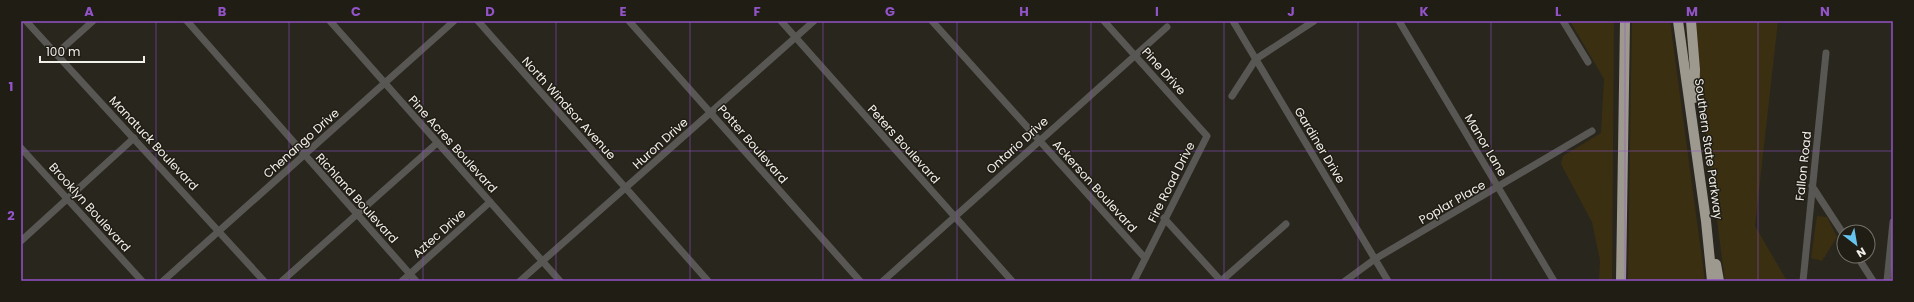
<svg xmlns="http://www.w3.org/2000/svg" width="1914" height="302" font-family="Poppins,sans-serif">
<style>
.green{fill:#3b2f11}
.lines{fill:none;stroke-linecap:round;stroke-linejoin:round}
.minor{stroke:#585753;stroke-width:7}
.highway{stroke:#9d998f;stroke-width:10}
.grid{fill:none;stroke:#9353c8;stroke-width:1;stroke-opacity:0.55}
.labels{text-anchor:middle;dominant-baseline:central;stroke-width:3;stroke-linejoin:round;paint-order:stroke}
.street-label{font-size:12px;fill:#f1efea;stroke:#201d15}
.neatline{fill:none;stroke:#9353c8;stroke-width:1.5}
.grid-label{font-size:13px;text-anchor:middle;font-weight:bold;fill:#9353c8}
</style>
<rect width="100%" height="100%" fill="#29261e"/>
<g class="green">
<path d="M1570,21H1614L1612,281H1599L1600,260L1592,222L1561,164L1563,156L1601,133L1604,79Z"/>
<path d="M1632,21H1670L1705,281H1628Z"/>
<path d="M1694,21H1778L1755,226L1787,281H1725L1693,36Z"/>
<path d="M1817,216L1827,217L1837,237L1822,261L1811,258Z"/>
</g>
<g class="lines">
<g class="minor">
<path d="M26,21L264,281"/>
<path d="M187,21L416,281"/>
<path d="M330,21L560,281"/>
<path d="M478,21L708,281"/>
<path d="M629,21L860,281"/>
<path d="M781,21L1012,281"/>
<path d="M932,21L1145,258"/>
<path d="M1104,21L1207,136L1134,281"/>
<path d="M1233,21L1388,281"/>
<path d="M1399,21L1554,281"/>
<path d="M1563,21L1588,62"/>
<path d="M56,54L93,21"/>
<path d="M1232,96L1256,59L1314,21"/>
<path d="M21,148L142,281"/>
<path d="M1812,186L1844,235"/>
<path d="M1164,218L1221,281"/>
<path d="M21,241L134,138"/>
<path d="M1857,256L1873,281"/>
<path d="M163,281L454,21"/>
<path d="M282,281L437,143"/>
<path d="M402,281L490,202"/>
<path d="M520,281L814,21"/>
<path d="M883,281L1167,27"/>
<path d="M1221,281L1286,224"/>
<path d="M1345,281L1375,259L1592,131"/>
<path d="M1803,281L1826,53"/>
<path d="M1887,281L1893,222"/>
</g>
<g class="highway">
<path d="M1678,21L1706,221L1712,281"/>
<path d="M1691,21L1695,70L1694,98"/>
<path d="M1716,264L1719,281"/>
<path d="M1621,281L1625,21"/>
</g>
</g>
<path class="grid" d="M156,21V281M289,21V281M423,21V281M556,21V281M690,21V281M823,21V281M957,21V281M1091,21V281M1224,21V281M1358,21V281M1491,21V281M1625,21V281M1758,21V281M21,151H1893"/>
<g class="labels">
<g class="street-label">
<text transform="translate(1164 71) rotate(48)">Pine Drive</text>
<text transform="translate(569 108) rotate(48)">North Windsor Avenue</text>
<text transform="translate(154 143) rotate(47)">Manatuck Boulevard</text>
<text transform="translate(301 143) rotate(-42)">Chenango Drive</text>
<text transform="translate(660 143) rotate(-42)">Huron Drive</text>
<text transform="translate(453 144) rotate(48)">Pine Acres Boulevard</text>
<text transform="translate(753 144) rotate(49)">Potter Boulevard</text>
<text transform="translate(904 144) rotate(48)">Peters Boulevard</text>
<text transform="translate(1017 145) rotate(-42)">Ontario Drive</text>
<text transform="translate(1320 145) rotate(59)">Gardiner Drive</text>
<text transform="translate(1486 145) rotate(59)">Manor Lane</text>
<text transform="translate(1709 149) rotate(82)">Southern State Parkway</text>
<text transform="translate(1803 166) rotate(-84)">Fallon Road</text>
<text transform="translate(1171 182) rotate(-63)">Fire Road Drive</text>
<text transform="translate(1095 186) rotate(48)">Ackerson Boulevard</text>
<text transform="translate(357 198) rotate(48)">Richland Boulevard</text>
<text transform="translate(1452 202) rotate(-30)">Poplar Place</text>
<text transform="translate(90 207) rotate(48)">Brooklyn Boulevard</text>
<text transform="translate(439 233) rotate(-42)">Aztec Drive</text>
</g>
</g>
<rect width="1914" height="302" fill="none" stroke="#201d15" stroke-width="44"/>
<g transform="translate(1856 244) rotate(149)"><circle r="19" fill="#201d15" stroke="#74716a"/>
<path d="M0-3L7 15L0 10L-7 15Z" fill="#66c4ef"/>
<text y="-6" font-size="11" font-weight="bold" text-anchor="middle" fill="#f1efea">N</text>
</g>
<path d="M40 56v6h104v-6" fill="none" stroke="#f1efea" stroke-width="2"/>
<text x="46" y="56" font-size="12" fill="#f1efea" stroke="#201d15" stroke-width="3" paint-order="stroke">100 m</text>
<rect x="22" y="22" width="1870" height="258" class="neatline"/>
<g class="grid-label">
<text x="89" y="16">A</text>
<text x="222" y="16">B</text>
<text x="356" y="16">C</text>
<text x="490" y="16">D</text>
<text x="623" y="16">E</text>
<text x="757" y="16">F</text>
<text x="890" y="16">G</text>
<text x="1024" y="16">H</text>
<text x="1157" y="16">I</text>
<text x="1291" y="16">J</text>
<text x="1424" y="16">K</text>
<text x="1558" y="16">L</text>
<text x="1692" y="16">M</text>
<text x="1825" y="16">N</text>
<text x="11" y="91">1</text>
<text x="11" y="220">2</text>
</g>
</svg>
